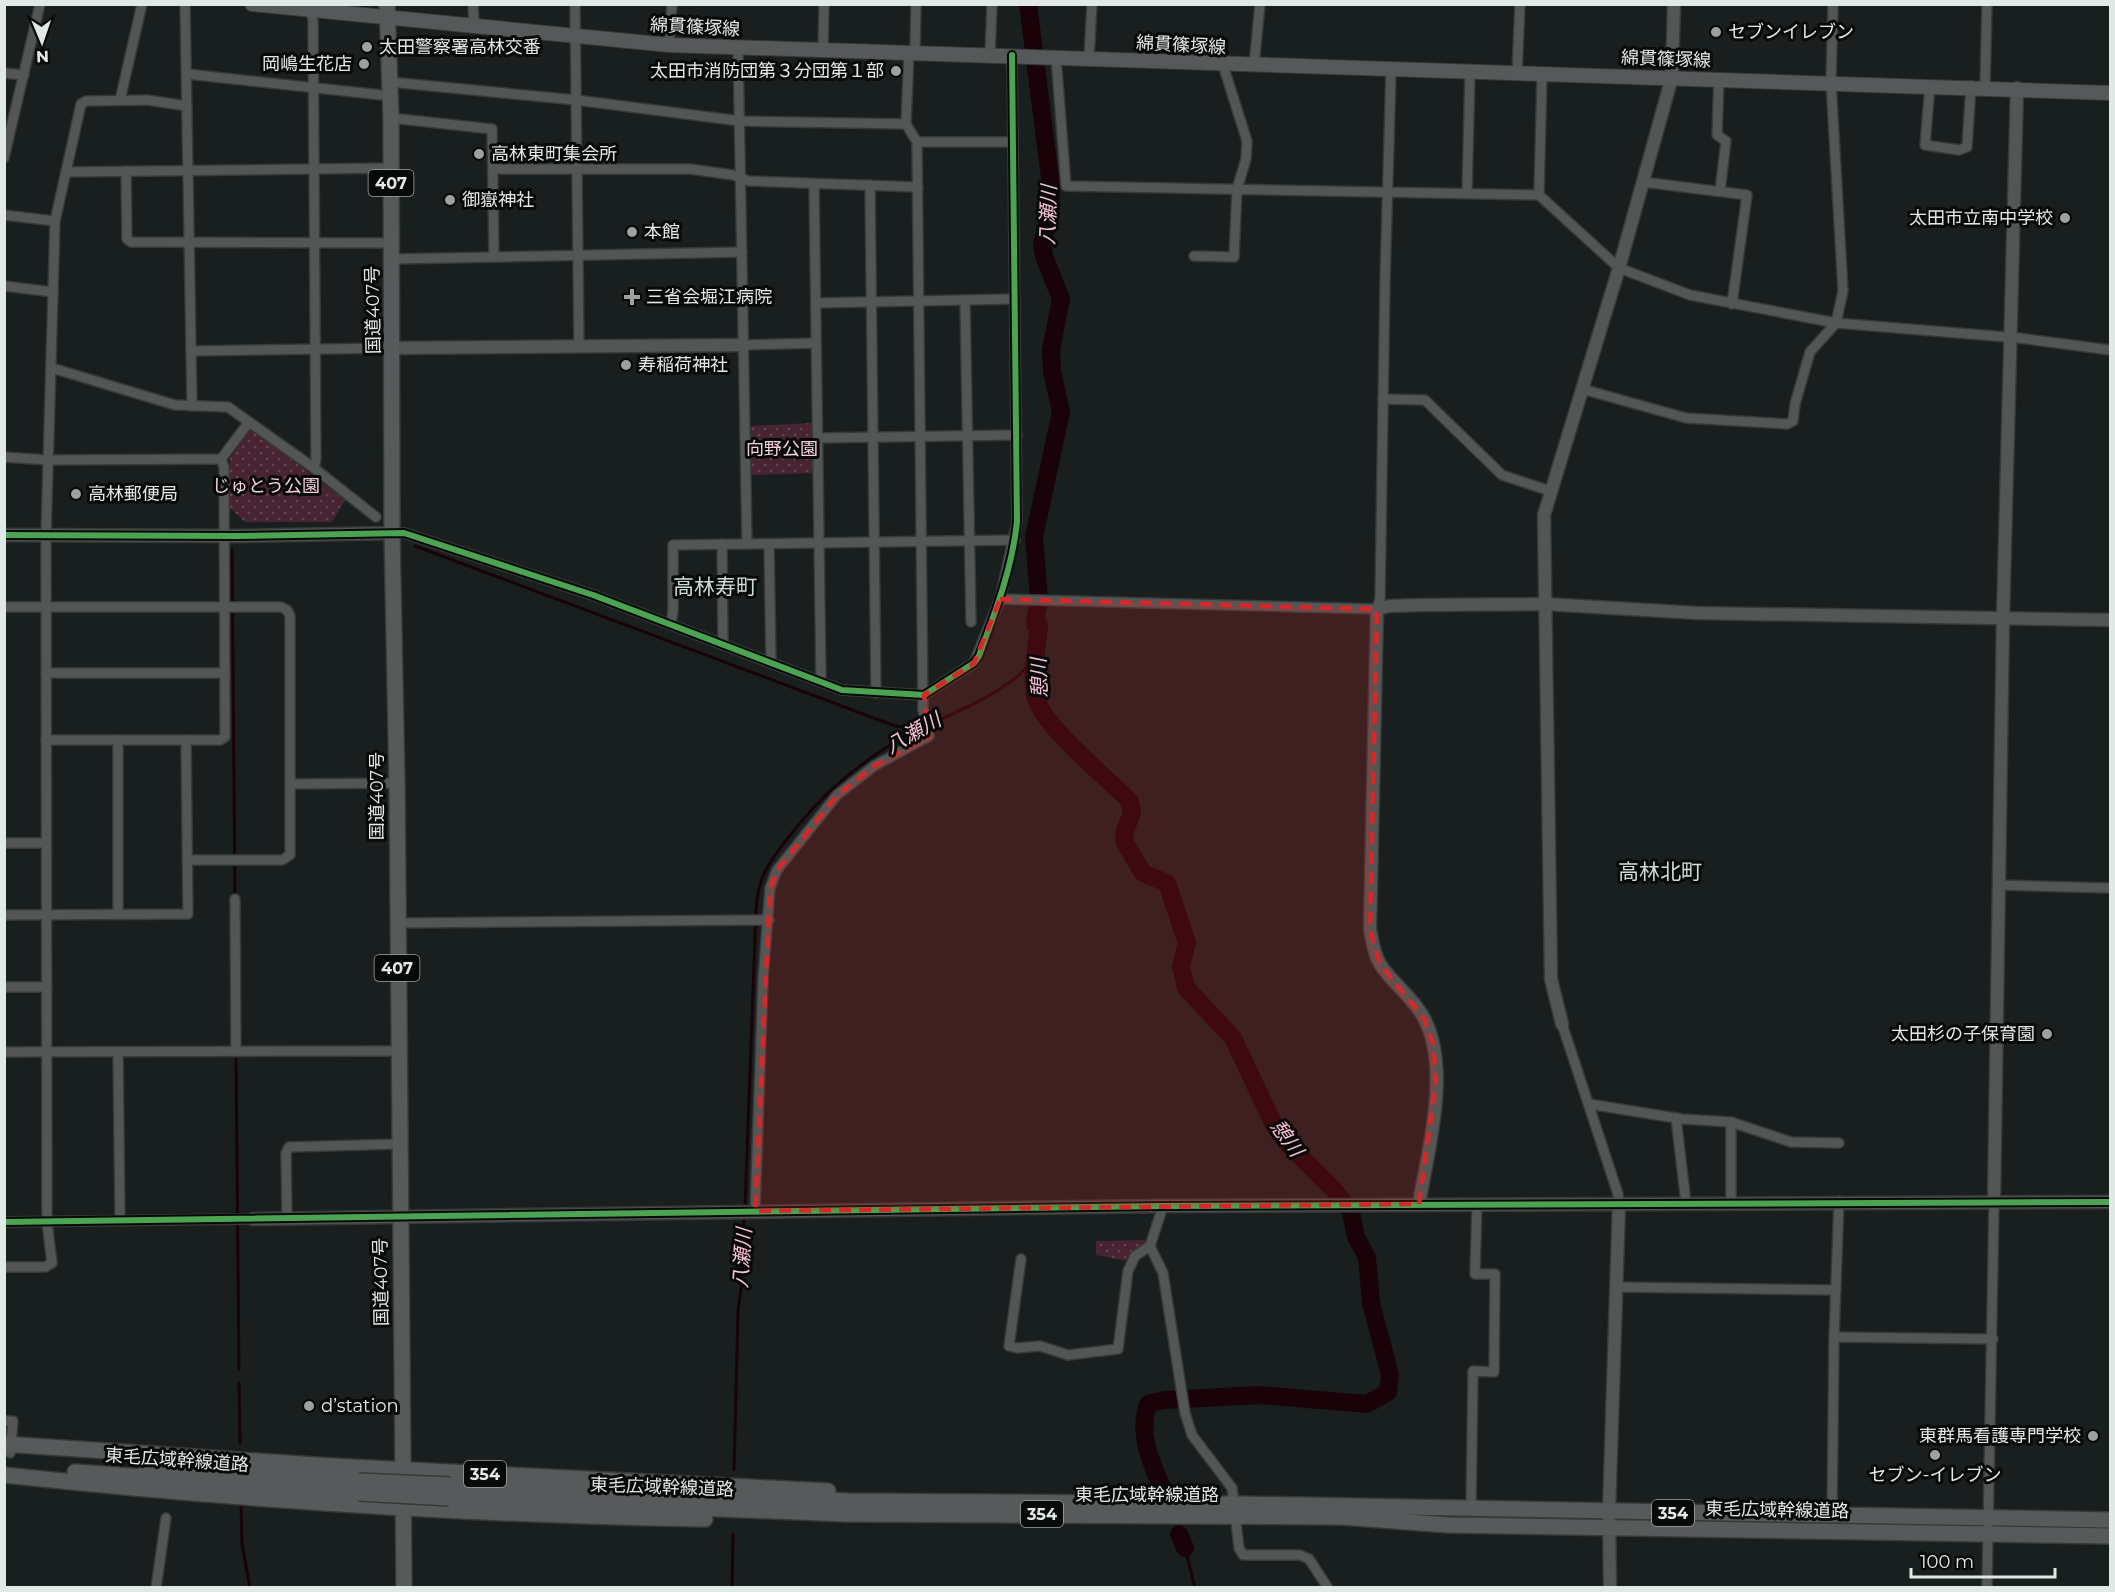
<svg xmlns="http://www.w3.org/2000/svg" width="2115" height="1592" font-family="Montserrat,'Noto Sans JP',sans-serif">
<style>
.park{fill:url(#park-dots)}
.lines{fill:none;stroke-linecap:round;stroke-linejoin:round}
.stream{stroke:#190309;stroke-width:3}
.river{stroke:#190309;stroke-width:18}
.minor-casing{stroke:#363a39;stroke-width:12}
.tertiary-casing{stroke:#363a39;stroke-width:15}
.secondary-casing{stroke:#363a39;stroke-width:16}
.trunk-casing{stroke:#363a39;stroke-width:18}
.minor{stroke:#535655;stroke-width:9}
.tertiary{stroke:#535655;stroke-width:12}
.secondary{stroke:#555959;stroke-width:14}
.trunk{stroke:#565a5a;stroke-width:15}
.trunk-bridge-casing{stroke:#363a39;stroke-width:18;stroke-linecap:butt}
.trunk-bridge{stroke:#565a5a;stroke-width:15}
.cycleway-casing{stroke:#060a09;stroke-width:10}
.cycleway{stroke:#4ca352;stroke-width:6}
.marked{fill:#d62828;fill-opacity:0.2;stroke:#d62828;stroke-width:4.5;stroke-dasharray:12 8;stroke-linejoin:round}
.poi-dot{fill:#9ba2a1;stroke:#060a09;stroke-width:2}
.labels{text-anchor:middle;dominant-baseline:central;stroke-width:6;stroke-linejoin:round;paint-order:stroke}
.shield{fill:#060a09;stroke:#9fa6a4;stroke-width:1.5}
.shield-label{font-size:16px;font-weight:bold;fill:#e1e9e7}
.street-label{font-size:18px;fill:#e1e9e7;stroke:#060a09}
.poi-label{font-size:18px;fill:#e1e9e7;stroke:#060a09;text-anchor:start}
.park-label{font-size:18px;fill:#f7cedb;stroke:#060a09}
.water-label{font-size:20px;font-style:italic;fill:#fbc0d4;stroke:#060a09}
.quarter-label{font-size:21px;fill:#cdddda;stroke:#060a09}
</style>
<defs>
<pattern id="park-dots" width="8" height="8" patternUnits="userSpaceOnUse" patternTransform="scale(1.5)"><rect width="8" height="8" fill="#482433"/><path d="M2 2h.1M6 6h.1" fill="none" stroke="#624451" stroke-width="1.8" stroke-linecap="round"/></pattern>
</defs>
<rect width="100%" height="100%" fill="#191f1e"/>
<g class="park">
<path d="M813,423L815,473L751,475L749,426Z"/>
<path d="M249,430H253L345,500L332,522H245L229,507L230,458Z"/>
<path d="M1152,1240L1132,1262L1096,1255V1241Z"/>
</g>
<g class="lines">
<g class="stream">
<path d="M415,546L895,726L918,729"/>
<path d="M232,550L235,897"/>
<path d="M236,1059L239,1370"/>
<path d="M745,1208L756,910C758,875 770,861 791,834C824,792 861,760 908,735C945,715 992,701 1023,671C1036,658 1034,641 1035,624"/>
<path d="M239,1383L240,1443"/>
<path d="M734,1470L738,1311L743,1274L744,1215"/>
<path d="M241,1507L242,1544L250,1588"/>
<path d="M1185,1548L1195,1588"/>
<path d="M732,1588L733,1534"/>
</g>
<g class="river">
<path d="M1028,4L1051,186L1050,217L1042,243L1044,256L1061,299L1051,350L1052,371L1061,412L1034,537L1039,599L1035,624L1039,626C1037,648 1031,674 1035,695C1041,725 1107,778 1130,801L1132,813L1124,833L1125,843L1143,873L1167,883L1187,943L1181,966L1186,988L1233,1038L1274,1125L1288,1144L1334,1190L1351,1212L1356,1237L1367,1257L1371,1303L1390,1375L1388,1392L1367,1404L1259,1395L1164,1400L1148,1404C1138,1433 1150,1461 1162,1487"/>
<path d="M1179,1534L1185,1548"/>
</g>
<defs>
<g id="minor">
<path d="M185,4L192,406"/>
<path d="M473,4L474,27"/>
<path d="M575,4L579,347"/>
<path d="M310,6L313,21L316,459L314,468"/>
<path d="M669,45L672,4"/>
<path d="M738,48L747,544"/>
<path d="M823,50L824,4"/>
<path d="M915,53L916,4"/>
<path d="M990,54L992,4"/>
<path d="M1056,57L1066,186L1539,195L1619,268L1690,295L1836,323L2019,338L2110,350"/>
<path d="M1089,58L1092,4"/>
<path d="M1254,66L1260,4"/>
<path d="M4,73L24,75"/>
<path d="M1517,73L1520,4"/>
<path d="M187,74L391,96"/>
<path d="M1719,78L1717,135L1726,141L1720,191"/>
<path d="M390,82L576,100L740,121L906,124"/>
<path d="M1930,85L1925,145L1959,150L1967,147L1971,86"/>
<path d="M1985,87L1987,4"/>
<path d="M120,100L142,4"/>
<path d="M391,118L492,129L494,257"/>
<path d="M917,142H1013"/>
<path d="M4,158L40,4"/>
<path d="M493,169H690L733,175L749,181L918,187"/>
<path d="M126,171L127,239L131,242L392,243"/>
<path d="M66,172L391,168"/>
<path d="M1643,182L1747,195L1732,304"/>
<path d="M814,184L821,682"/>
<path d="M870,185L876,693"/>
<path d="M1467,193L1470,72"/>
<path d="M1539,195L1542,74"/>
<path d="M4,215L55,221"/>
<path d="M1194,256L1234,257L1237,189L1246,159L1247,141L1223,65"/>
<path d="M392,259L742,252"/>
<path d="M4,286L53,292"/>
<path d="M965,300L971,622"/>
<path d="M816,303L1014,299"/>
<path d="M744,345L816,343"/>
<path d="M191,351L393,348"/>
<path d="M52,368L175,405L228,407L314,468L376,517"/>
<path d="M1582,389L1686,418L1787,424L1793,421L1795,404L1810,352L1836,323L1843,291L1831,82L1833,4"/>
<path d="M1383,399L1425,400L1502,475L1550,491"/>
<path d="M818,438L1017,435"/>
<path d="M4,457L48,460L221,459L249,422"/>
<path d="M392,533H404L593,595L842,690L924,695L974,663L1000,599L1017,522L1012,55"/>
<path d="M722,544L723,645"/>
<path d="M769,544L771,663"/>
<path d="M1000,599L1377,609L1380,599L1385,281L1391,70"/>
<path d="M4,607H281L287,610L290,616V855L282,860H188"/>
<path d="M671,624L673,611V545L1015,540"/>
<path d="M46,673H225"/>
<path d="M46,740H220L225,737L224,467L221,459"/>
<path d="M118,740V913"/>
<path d="M291,784L397,783"/>
<path d="M4,843H46"/>
<path d="M1998,885L2110,888"/>
<path d="M235,899L236,1051"/>
<path d="M4,915L188,914L186,740"/>
<path d="M397,923L769,920"/>
<path d="M4,987H47"/>
<path d="M1562,1024L1618,1194L1619,1203"/>
<path d="M4,1052L398,1051"/>
<path d="M118,1052L120,1220"/>
<path d="M1589,1104L1682,1119L1731,1122V1202"/>
<path d="M1676,1118L1686,1203"/>
<path d="M1731,1122L1791,1142L1839,1143"/>
<path d="M755,1211L763,979L770,888L777,870L837,795L874,766L929,736L923,710L917,142L906,124L909,52"/>
<path d="M287,1218L286,1153L289,1147L399,1144"/>
<path d="M4,1222L253,1219"/>
<path d="M1150,1246L1163,1273L1185,1413L1192,1435L1232,1488L1239,1548L1243,1555H1300L1309,1559L1328,1588"/>
<path d="M1021,1259L1009,1346L1017,1348L1040,1346L1068,1355L1118,1349L1128,1271L1135,1256L1150,1246L1163,1206"/>
<path d="M4,1267H45L52,1263L47,1222L46,535L53,292L55,221L81,104L86,101L147,100L187,106"/>
<path d="M1616,1287L1836,1290"/>
<path d="M1834,1337L1993,1339"/>
<path d="M4,1421H13L10,1453"/>
<path d="M1471,1509L1473,1371L1494,1372L1495,1274H1475L1477,1204"/>
<path d="M1832,1515L1834,1337L1839,1201"/>
<path d="M156,1588L166,1518"/>
<path d="M1987,1588L1994,1201"/>
</g>
<g id="tertiary">
<path d="M393,348L744,345"/>
<path d="M4,535L237,536L392,533"/>
<path d="M1562,1024L1551,979L1544,515L1619,268L1672,77L1674,4"/>
<path d="M1994,1201L2003,618L2017,88"/>
<path d="M1419,1204C1428,1150 1451,1069 1424,1018C1413,997 1392,983 1380,964C1374,954 1372,940 1370,929L1377,609L1389,606L1423,605L1545,604L1697,613L2110,620"/>
<path d="M253,1219L1163,1206L2110,1202"/>
<path d="M1610,1588L1609,1512L1619,1203"/>
</g>
<path id="secondary" d="M252,4L669,45L2110,93"/>
<g id="trunk">
<path d="M387,4L391,118L392,533L397,783L404,1588"/>
<path d="M4,1444L331,1466L828,1491"/>
<path d="M146,1465L359,1481"/>
<path d="M75,1472L359,1493"/>
<path d="M4,1475C237,1500 471,1515 705,1519"/>
<path d="M450,1485L848,1501L1236,1504L2110,1520"/>
<path d="M449,1498L846,1514L1342,1517L1448,1525L2110,1536"/>
</g>
</defs>
<use href="#minor" class="minor-casing"/>
<use href="#tertiary" class="tertiary-casing"/>
<use href="#secondary" class="secondary-casing"/>
<use href="#trunk" class="trunk-casing"/>
<use href="#minor" class="minor"/>
<use href="#tertiary" class="tertiary"/>
<use href="#secondary" class="secondary"/>
<use href="#trunk" class="trunk"/>
<defs>
<g id="trunk-bridge">
<path d="M359,1481L450,1485"/>
<path d="M359,1493L449,1498"/>
</g>
</defs>
<use href="#trunk-bridge" class="trunk-bridge-casing"/>
<use href="#trunk-bridge" class="trunk-bridge"/>
<defs>
<g id="cycleway">
<path d="M4,535L237,536L404,533L593,595L842,690L924,695L974,663L979,656C995,613 1012,569 1017,522L1012,55"/>
<path d="M4,1222L1163,1206L2110,1202"/>
</g>
</defs>
<use href="#cycleway" class="cycleway-casing"/>
<use href="#cycleway" class="cycleway"/>
</g>
<path class="marked" d="M1000,599L1377,609L1370,929L1380,964L1424,1018L1433,1043L1436,1082L1419,1204L755,1211L770,888L777,870L837,795L874,766L929,736L924,695L974,663Z"/>
<g class="poi-dot">
<circle cx="1716" cy="32" r="6"/>
<circle cx="367" cy="47" r="6"/>
<circle cx="364" cy="64" r="6"/>
<circle cx="896" cy="71" r="6"/>
<circle cx="479" cy="154" r="6"/>
<circle cx="450" cy="200" r="6"/>
<circle cx="2065" cy="218" r="6"/>
<circle cx="632" cy="232" r="6"/>
<path d="M629 288h6v6h6v6h-6v6h-6v-6h-6v-6h6z"/>
<circle cx="626" cy="365" r="6"/>
<circle cx="76" cy="494" r="6"/>
<circle cx="2047" cy="1034" r="6"/>
<circle cx="309" cy="1406" r="6"/>
<circle cx="2093" cy="1436" r="6"/>
<circle cx="1935" cy="1455" r="6"/>
</g>
<g class="labels">
<g class="shield">
<rect x="368.5" y="170" width="45" height="26" rx="4.5"/>
<rect x="374.5" y="955" width="45" height="26" rx="4.5"/>
<rect x="464" y="1461" width="42" height="26" rx="4.5"/>
<rect x="1652" y="1500" width="42" height="26" rx="4.5"/>
<rect x="1021" y="1501" width="42" height="26" rx="4.5"/>
</g>
<g class="shield-label">
<text x="391" y="183">407</text>
<text x="397" y="968">407</text>
<text x="485" y="1474">354</text>
<text x="1673" y="1513">354</text>
<text x="1042" y="1514">354</text>
</g>
<g class="street-label">
<text transform="translate(695 27) rotate(3)">綿貫篠塚線</text>
<text transform="translate(1181 45) rotate(3)">綿貫篠塚線</text>
<text transform="translate(1666 59) rotate(2)">綿貫篠塚線</text>
<text transform="translate(373 310) rotate(-91)">国道407号</text>
<text transform="translate(377 796) rotate(-90)">国道407号</text>
<text transform="translate(381 1282) rotate(-91)">国道407号</text>
<text transform="translate(177 1460) rotate(4)">東毛広域幹線道路</text>
<text transform="translate(662 1487) rotate(2)">東毛広域幹線道路</text>
<text x="1147" y="1495">東毛広域幹線道路</text>
<text transform="translate(1777 1510) rotate(1)">東毛広域幹線道路</text>
</g>
<g class="poi-label">
<text x="1728" y="32">セブンイレブン</text>
<text x="379" y="47">太田警察署高林交番</text>
<text x="352" y="64" text-anchor="end">岡嶋生花店</text>
<text x="884" y="71" text-anchor="end">太田市消防団第３分団第１部</text>
<text x="491" y="154">高林東町集会所</text>
<text x="462" y="200">御嶽神社</text>
<text x="2053" y="218" text-anchor="end">太田市立南中学校</text>
<text x="644" y="232">本館</text>
<text x="646" y="297">三省会堀江病院</text>
<text x="638" y="365">寿稲荷神社</text>
<text x="88" y="494">高林郵便局</text>
<text x="2035" y="1034" text-anchor="end">太田杉の子保育園</text>
<text x="321" y="1406">d’station</text>
<text x="2081" y="1436" text-anchor="end">東群馬看護専門学校</text>
<text x="1935" y="1475" text-anchor="middle">セブン-イレブン</text>
</g>
<g class="park-label">
<text x="782" y="449">向野公園</text>
<text x="266" y="486">じゅとう公園</text>
</g>
<g class="water-label">
<text transform="translate(1048 215) rotate(-88)">八瀬川</text>
<text transform="translate(1039 678) rotate(-92)">憩川</text>
<text transform="translate(913 733) rotate(-30)">八瀬川</text>
<text transform="translate(1287 1138) rotate(54)">憩川</text>
<text transform="translate(742 1258) rotate(-86)">八瀬川</text>
</g>
<g class="quarter-label">
<text x="715" y="586">高林寿町</text>
<text x="1660" y="871">高林北町</text>
</g>
</g>
<rect width="2115" height="1592" fill="none" stroke="#e1e9e7" stroke-width="12"/>
<g transform="translate(42 42) rotate(178)" stroke="#060a09" stroke-width="4.5" paint-order="stroke">
<path d="M0-4.5L10 22L0 15L-10 22Z" fill="#e1e9e7"/>
<text y="-9" font-size="16" font-weight="bold" text-anchor="middle" fill="#e1e9e7">N</text>
</g>
<path d="M1911 1568v9h144v-9" fill="none" stroke="#e1e9e7" stroke-width="3"/>
<text x="1920" y="1568" font-size="18" fill="#e1e9e7" stroke="#060a09" stroke-width="4.5" paint-order="stroke">100 m</text>
</svg>
